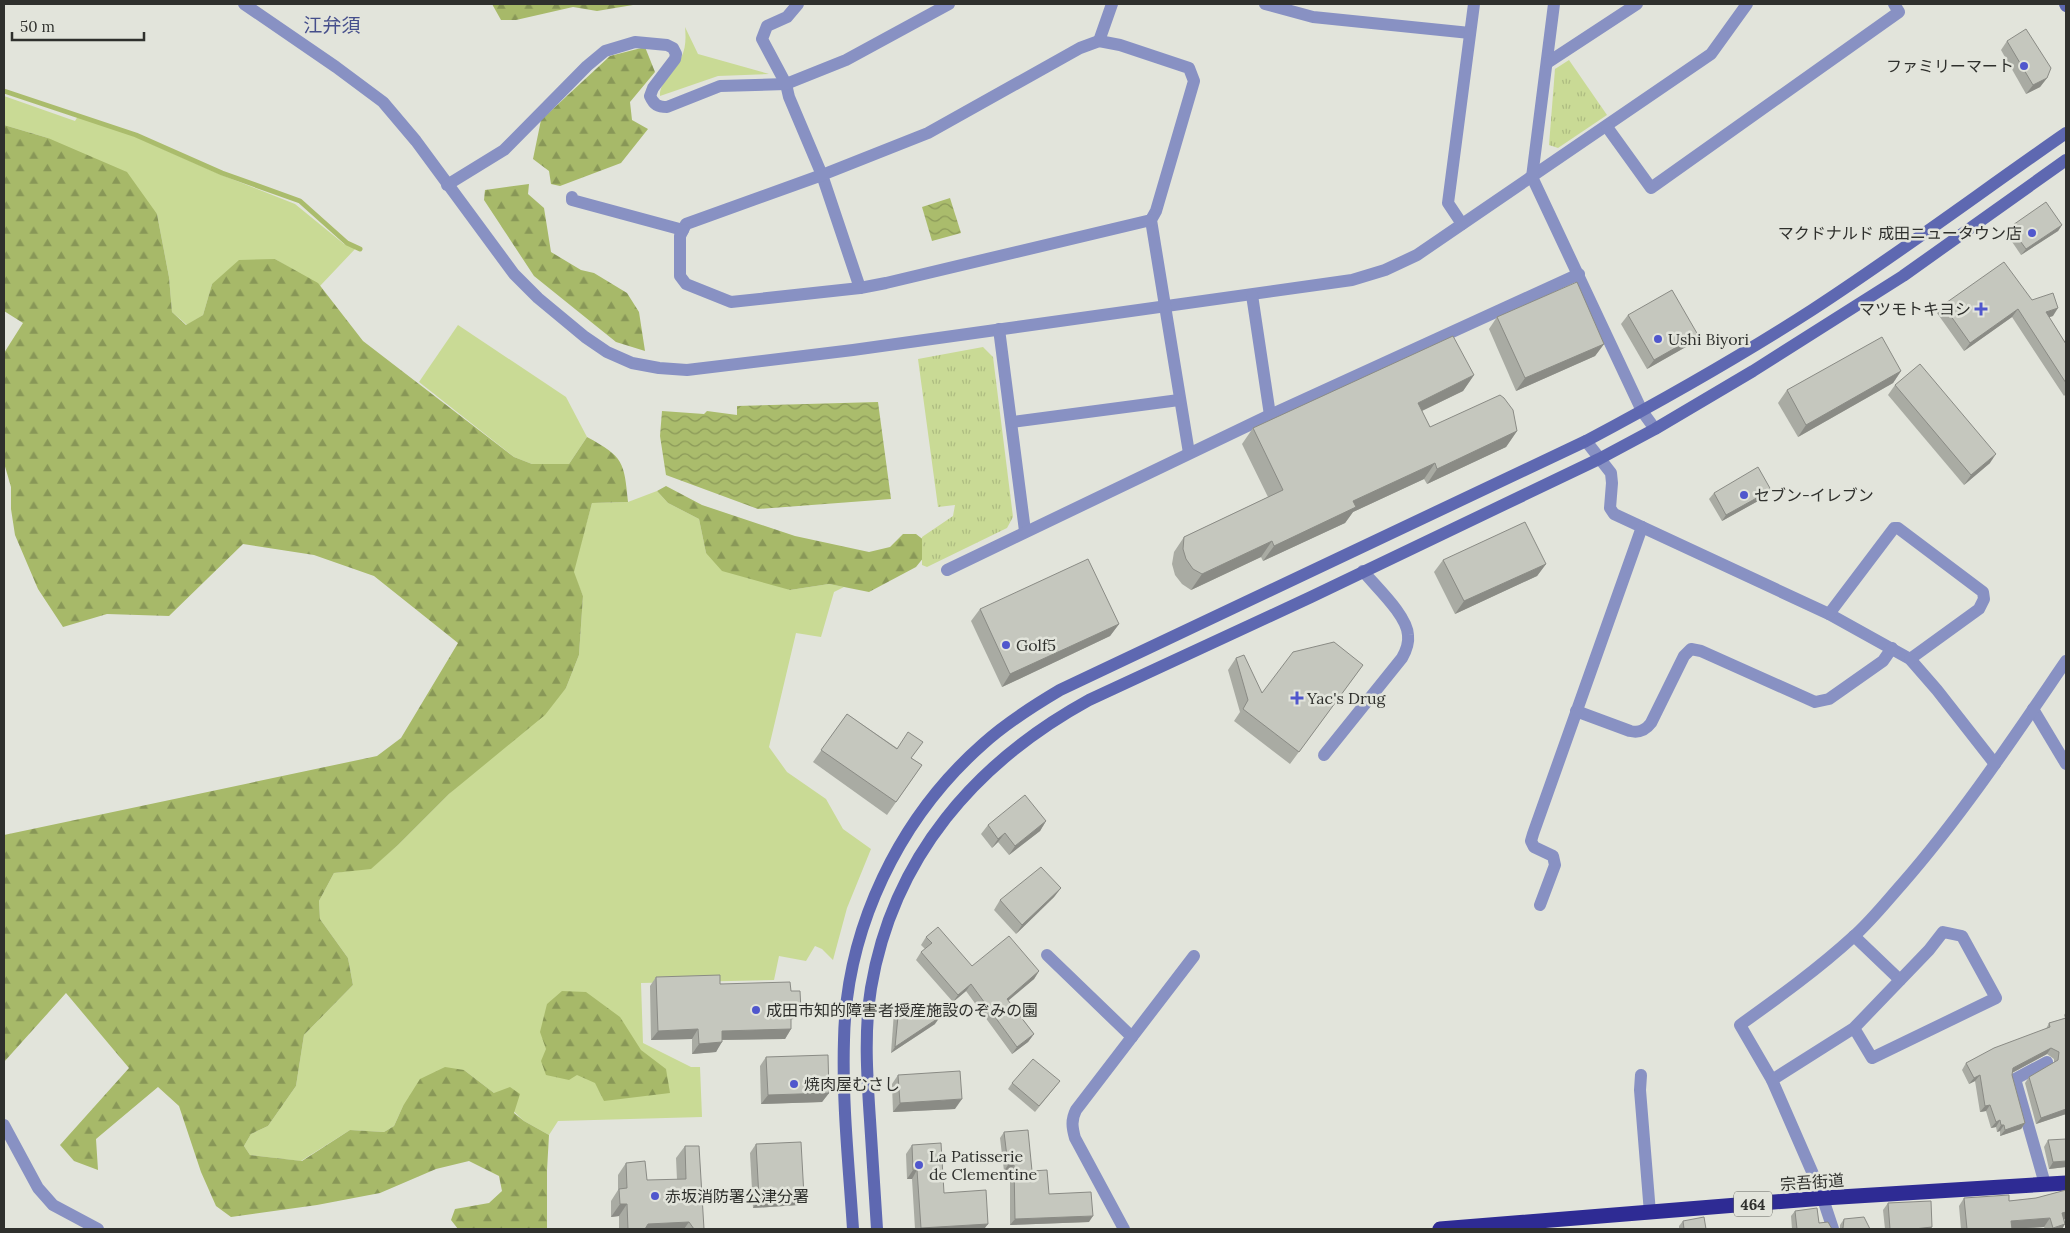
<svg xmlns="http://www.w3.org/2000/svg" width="2070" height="1233" font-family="Lora,'Noto Sans JP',serif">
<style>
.green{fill:#c9da95}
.forest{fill:url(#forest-firs)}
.park{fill:url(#park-tufts)}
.water{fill:url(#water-waves)}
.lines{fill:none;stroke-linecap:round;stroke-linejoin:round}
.stream{stroke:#aabc6c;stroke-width:5}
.street{stroke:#8891c3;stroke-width:12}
.secondary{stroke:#5e68b1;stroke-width:12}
.highway{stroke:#2e2b94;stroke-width:15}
.wall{fill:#a9aba3}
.shaded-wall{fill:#8a8b85}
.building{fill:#c5c7be;stroke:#8a8b85}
.poi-dot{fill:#5057cd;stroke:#e2e4db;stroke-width:2}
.labels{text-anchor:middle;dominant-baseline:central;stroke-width:5;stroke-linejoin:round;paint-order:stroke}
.shield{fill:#e2e4db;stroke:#656661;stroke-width:1}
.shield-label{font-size:15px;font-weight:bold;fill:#2f302d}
.poi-label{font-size:16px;fill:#2f302d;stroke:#e2e4db;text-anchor:start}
.street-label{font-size:16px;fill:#2f302d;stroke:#e2e4db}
.quarter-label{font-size:19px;fill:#454e8b;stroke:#e2e4db}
</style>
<defs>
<pattern id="forest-firs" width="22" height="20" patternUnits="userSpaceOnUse" patternTransform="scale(1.25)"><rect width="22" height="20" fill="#a7b969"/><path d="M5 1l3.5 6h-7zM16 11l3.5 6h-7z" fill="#889757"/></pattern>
<pattern id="park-tufts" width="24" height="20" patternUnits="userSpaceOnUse" patternTransform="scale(1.25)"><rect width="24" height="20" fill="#c9da95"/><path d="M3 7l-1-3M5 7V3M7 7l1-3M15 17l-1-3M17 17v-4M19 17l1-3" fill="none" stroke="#adbb81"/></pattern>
<pattern id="water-waves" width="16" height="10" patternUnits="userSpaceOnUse" patternTransform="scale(1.25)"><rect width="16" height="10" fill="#aabc6c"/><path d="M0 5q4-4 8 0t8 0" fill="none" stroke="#8b9959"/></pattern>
</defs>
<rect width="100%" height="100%" fill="#e2e4db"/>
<g class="green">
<path d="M685,27L698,54L769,74L718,76L660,96C659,82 676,71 681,58C686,48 686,38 685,27Z"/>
<path d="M4,96L75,121L78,116L136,137L219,174L295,204L344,244L356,248L320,286L275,259L212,284L203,315L187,325L172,312L169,277L157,214L48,138L4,125Z"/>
<path d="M458,325L566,397L587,437L569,464H532L514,457L419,382Z"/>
<path d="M657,491L668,503L699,519L706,553L790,590L829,584L844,587L834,592L821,637L796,633L769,747L787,772L826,799L843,829L871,849L847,908L833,960L822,949L815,946L806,961L779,956L774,980L641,983L643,1043L691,1067H700L702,1117L558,1121L549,1135L524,1121L494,1093L464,1070L403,1106L394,1126L384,1132L350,1130L301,1161L250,1155L244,1146L251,1134L268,1126L296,1086L304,1035L353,985L348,958L320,919L319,901L334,873L371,868L398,845L449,794L566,688L579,655L583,596L573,572L592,503L628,502Z"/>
</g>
<g class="forest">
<path d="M492,4H639L597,11L573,7L516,20H501Z"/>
<path d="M645,47L655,72L630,102L632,120L648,129L621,163L560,186L551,184L549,171L533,159L541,120L610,56Z"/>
<path d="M4,125L48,138L127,172L157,214L169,277L172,312L186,325L203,315L212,284L239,260L275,259L318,283L363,341L514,457L532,464H569L587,437C624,457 624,462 628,502L592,503L574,572L583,596L579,655L566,688L545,715L449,794L398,845L371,869L334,873L319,901L320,919L348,958L353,985L304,1035L296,1086L268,1126L251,1134L244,1146L250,1155L302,1161L350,1130L384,1132L394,1126L403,1106L420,1079L445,1067L464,1070L494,1093L510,1087L520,1094L514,1113L524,1121L549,1135L547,1170V1229H458L451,1220L455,1209L489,1203L502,1191L499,1176L469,1161L436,1169L380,1193L317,1205L231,1217L216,1206L201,1172L179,1106L158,1087L96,1139L98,1170L74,1161L60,1145L129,1068L66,993L4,1062V835L377,756L401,738L458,643L374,576L314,555L243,544L169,616L107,614L63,627L38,589L15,535L11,509V487L4,463V353L23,323L4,311Z"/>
<path d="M529,184L528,194L544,208L551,252L581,270L594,273L627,293L639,312L645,351L616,342L534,276L484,200L485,190Z"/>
<path d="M666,486L702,505L795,536L869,552L890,547L903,534H916L925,541L924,557L916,567L869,592L829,584L790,590L722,571L706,553L699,519L668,503L657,491Z"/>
<path d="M562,991L586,992L620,1017L641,1050L666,1069L670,1093L604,1101L595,1083L577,1075L569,1080L546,1075L541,1061L546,1049L540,1032L547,1004Z"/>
</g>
<g class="park">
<path d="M1569,60L1607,115L1558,148L1549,145L1555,69Z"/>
<path d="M983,347L993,357L1013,517L1007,528L927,567L922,565V537L953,516L955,505L938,507L918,359Z"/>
</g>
<g class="water">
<path d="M950,198L961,233L932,241L922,207Z"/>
<path d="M878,402L891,499L758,509L666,475L660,436L662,411L704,414L707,411L737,415V406Z"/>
</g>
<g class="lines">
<path class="stream" d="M4,91L136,135L222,173L300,201L347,243L360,249"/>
<g class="street">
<path d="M244,4L336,67L383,102L416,141L514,274L538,298L585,337L607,352L632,363L659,368L687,370L853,350L1352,280L1385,270L1417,255L1711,54L1747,4"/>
<path d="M798,4L787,17L767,26L762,39L786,84L789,97L822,175L860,288"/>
<path d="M1265,4L1313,17L1470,33"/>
<path d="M1554,4L1532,177L1642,411L1655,429"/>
<path d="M1099,41L1112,4"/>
<path d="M1547,63L1637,4"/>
<path d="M1607,127L1651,188L1899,12L1894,4"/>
<path d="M447,185L504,150L587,66L605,51L635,42L667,45L673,48L676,54L675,59L653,88L650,96C654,105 658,107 667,107L720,86L786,84L846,60L949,4"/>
<path d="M572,197V200L683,230L686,224L822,175L928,133L1080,48L1099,41L1120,45L1189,68L1194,81L1156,211L1151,220L1189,453"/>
<path d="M1462,224L1448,203L1474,4"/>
<path d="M683,230L680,236V276L686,284L731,302L860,288L886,283L1151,220"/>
<path d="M1252,295L1270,415"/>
<path d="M999,329L1025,531"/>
<path d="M1012,422L1179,400"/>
<path d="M1586,441L1611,473L1612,483L1610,508L1614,514L1829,614L1910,659L1937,690L1995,764"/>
<path d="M947,570L1270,415L1579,274"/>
<path d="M1829,614L1894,528H1898L1983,592L1984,599L1979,609L1910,659"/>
<path d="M2033,709L2066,764"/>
<path d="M1576,711L1630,731C1639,733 1645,731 1651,723L1684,656L1691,649L1701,651L1815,702L1829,699L1883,661L1892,648"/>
<path d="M1324,755L1402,658C1406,651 1409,643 1408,635C1407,615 1376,587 1363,571"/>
<path d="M1540,905L1555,865L1553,856L1534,847L1531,841L1533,834L1642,527"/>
<path d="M1854,936L1900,980"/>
<path d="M1047,955L1132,1037"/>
<path d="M1641,1075L1640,1090L1650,1213"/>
<path d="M1772,1080L1854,1028L1929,950L1943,932L1962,936L1996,998L1872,1058L1854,1028"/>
<path d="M4,1125L38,1188L53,1205L98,1229"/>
<path d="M2045,1184L2015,1079L2047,1062"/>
<path d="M1124,1229L1075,1138C1072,1127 1071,1120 1076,1110L1194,956"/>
<path d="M1833,1229L1820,1190L1772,1080L1740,1025C1779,997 1818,969 1853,937C1871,921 1886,902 1902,884C1963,814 2014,737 2066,661"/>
</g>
<g class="secondary">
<path d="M2065,4L2066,6"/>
<path d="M853,1229C849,1167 842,1103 844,1040C846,928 899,818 983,744C1006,723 1033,706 1060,690L1586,441C1663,400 1739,357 1812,310C1898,254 1981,192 2066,133"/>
<path d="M877,1229C875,1193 872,1156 870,1120C867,1076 864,1031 871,988C893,857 976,762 1089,700L1311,597L1599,459L1655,429L1753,371L1903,276L2066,160"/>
</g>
<path class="highway" d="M1440,1229L1824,1198L2066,1183"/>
</g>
<g class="wall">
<path d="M2007,41L2047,78L2040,87L2026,94L2001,50Z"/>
<path d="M2062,225L2058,231L2021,255L2006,233L2010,227Z"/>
<path d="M2032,300L2053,316L2049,317L2066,344V395V394L2064,396L2012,317L1964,351L1937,313L1943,305Z"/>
<path d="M1628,315L1698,335L1691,344L1647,369L1621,324Z"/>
<path d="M1497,317L1604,344L1595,356L1516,391L1489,329Z"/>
<path d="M1901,371L1893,383L1798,437L1778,403L1787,390Z"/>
<path d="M1474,375L1463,391L1422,411L1430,427L1517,431L1506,447L1427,484L1424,479L1353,512L1345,523L1263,561L1261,557L1191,590L1182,584L1175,575L1172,564L1174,552L1184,537L1268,497L1242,444L1253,428Z"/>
<path d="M1895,385L1990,463L1964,485L1888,395Z"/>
<path d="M1771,490L1767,496L1722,521L1709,499L1714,493Z"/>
<path d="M1443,560L1546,564L1537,576L1455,614L1434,572Z"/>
<path d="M980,609L1119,624L1110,636L1002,687L971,621Z"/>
<path d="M1236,658L1262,693L1363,665L1290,764L1234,721L1240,712L1228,670Z"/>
<path d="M847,714L922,765L887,815L813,762Z"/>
<path d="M1046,821L1040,831L1009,855L998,842L992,848L981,834L988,825Z"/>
<path d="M1061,888L1054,897L1016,934L994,910L1000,900Z"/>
<path d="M926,937L972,966L1039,971L1034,979L1008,1000L1034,1034L1028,1042L1012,1054L966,991L953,1002L916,960L921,952L925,949L921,945Z"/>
<path d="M656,977L791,991L801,1010L794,1019H791V1029L785,1039L722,1040L716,1052L692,1054V1039L651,1040L650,986Z"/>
<path d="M899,1006L935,1024L891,1053L894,1012Z"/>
<path d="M2066,1012V1114L2036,1124L2025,1083L2029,1077L2054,1063V1059L2047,1054L2012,1073V1075L2025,1123L2021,1129L2000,1136V1131L1997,1132L1996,1127L1991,1128L1986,1111L1980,1112L1975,1081L1969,1084L1962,1070L1966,1063L2046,1029L2049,1023L2065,1018L2064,1015Z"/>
<path d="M766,1057L829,1093L822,1102L761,1104L760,1066Z"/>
<path d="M898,1075L955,1109L893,1112L892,1084Z"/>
<path d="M1060,1081L1035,1112L1008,1089L1012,1083Z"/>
<path d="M1004,1132L1049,1194L1089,1222L1010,1225V1171H1004L1000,1138Z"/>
<path d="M2048,1140L2066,1167L2049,1169L2044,1147Z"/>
<path d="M756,1144L798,1205L753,1208L750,1153Z"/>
<path d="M912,1145L944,1193L988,1224L984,1229H915L912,1179H907L906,1154Z"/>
<path d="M685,1146L704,1229H619V1216L611,1217V1201L618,1190V1175L626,1163L647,1180H677L676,1158Z"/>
<path d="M2066,1190V1219H2064L2065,1224L2062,1229H2045L2044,1227L2012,1229H1961L1959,1206L1964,1198L2009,1201L2036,1198Z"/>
<path d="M1888,1203L1932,1227L1930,1229H1885L1883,1210Z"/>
<path d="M1795,1211L1819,1223L1832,1229H1792L1791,1216Z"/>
<path d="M1844,1219L1870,1229H1840V1225Z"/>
<path d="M1683,1221L1706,1229H1679V1226Z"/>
</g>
<g class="shaded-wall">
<path d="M2047,78L2040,87L2026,94L2033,85Z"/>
<path d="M2062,225L2058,231L2021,255L2026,249Z"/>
<path d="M2058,308L2053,316L2040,320L2046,312Z"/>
<path d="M2018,309L2012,317L1964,351L1970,343Z"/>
<path d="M1698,335L1691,344L1647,369L1654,360Z"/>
<path d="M1604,344L1595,356L1516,391L1525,378Z"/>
<path d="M1901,371L1893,383L1798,437L1806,425Z"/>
<path d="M1474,375L1463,391L1407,418L1418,403Z"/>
<path d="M1517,431L1506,447L1427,484L1437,469Z"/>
<path d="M1996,454L1990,463L1964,485L1971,475Z"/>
<path d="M1435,463L1424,479L1353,512L1345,523L1263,561L1274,546L1353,501Z"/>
<path d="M1771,490L1767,496L1722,521L1726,515Z"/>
<path d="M1272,541L1261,557L1191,590L1202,574Z"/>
<path d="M1546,564L1537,576L1455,614L1464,601Z"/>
<path d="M1119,624L1110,636L1002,687L1010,674Z"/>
<path d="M1046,821L1040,831L1009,855L1015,846Z"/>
<path d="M1005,833L998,842L992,848L998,839Z"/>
<path d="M1061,888L1054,897L1016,934L1022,925Z"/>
<path d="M1039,971L1034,979L1002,1006L1007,999Z"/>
<path d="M971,984L966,991L953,1002L958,995Z"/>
<path d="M801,1010L794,1019L784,1020L791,1011Z"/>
<path d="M940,1017L935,1024L891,1053L895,1047Z"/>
<path d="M698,1029L692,1039L651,1040L658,1031Z"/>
<path d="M791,1029L785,1039L715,1040L722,1031Z"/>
<path d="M1034,1034L1028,1042L1012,1054L1017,1047Z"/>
<path d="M722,1042L716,1052L692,1054L699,1044Z"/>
<path d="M2051,1048L2047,1054L2008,1075L2013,1068Z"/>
<path d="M1980,1075L1975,1081L1969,1084L1974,1078Z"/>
<path d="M829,1093L822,1102L761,1104L768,1095Z"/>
<path d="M962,1099L955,1109L893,1112L900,1103Z"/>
<path d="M1990,1105L1986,1111L1980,1112L1985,1106Z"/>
<path d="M2066,1109V1114L2036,1124L2041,1118Z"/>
<path d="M2000,1120L1996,1127L1991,1128L1996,1122Z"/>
<path d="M2025,1123L2021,1129L2000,1136L2005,1130Z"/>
<path d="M2001,1125H2004L2000,1131L1997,1132Z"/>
<path d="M2066,1161V1167L2049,1169L2053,1162Z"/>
<path d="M1008,1165H1014L1010,1171H1004Z"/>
<path d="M913,1170H917L912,1179H907Z"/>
<path d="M804,1196L798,1205L753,1208L759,1198Z"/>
<path d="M620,1204H627L619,1216L611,1217Z"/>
<path d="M2066,1212V1219L2057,1221L2062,1213Z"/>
<path d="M1093,1216L1089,1222L1010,1225L1015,1219Z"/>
<path d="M2050,1218L2044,1227L2010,1229L2011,1221Z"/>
<path d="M689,1222L684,1229H645L648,1224Z"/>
<path d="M988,1224L984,1229H921V1228Z"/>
<path d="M2065,1224L2062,1229H2051L2053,1228Z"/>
<path d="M1932,1227L1930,1229H1914Z"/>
</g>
<g class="building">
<path d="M2026,29L2051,68L2047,78L2033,85L2007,41Z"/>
<path d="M2046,202L2062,225L2026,249L2010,227Z"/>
<path d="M2004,262L2032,300L2053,293L2058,308L2046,312L2066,344V383L2018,309L1970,343L1943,305Z"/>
<path d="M1577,282L1604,344L1525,378L1497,317Z"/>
<path d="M1672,290L1698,335L1654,360L1628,315Z"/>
<path d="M1453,336L1474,375L1418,403L1430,427L1500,395L1504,398L1513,410L1517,431L1437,469L1435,463L1353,501L1356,507L1274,546L1272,541L1202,574L1193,569L1186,559L1183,549L1184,537L1283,490L1253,428Z"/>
<path d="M1882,337L1901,371L1806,425L1787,390Z"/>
<path d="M1920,364L1996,454L1971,475L1895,385Z"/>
<path d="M1758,467L1771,490L1726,515L1714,493Z"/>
<path d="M1525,522L1546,564L1464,601L1443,560Z"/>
<path d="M1088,559L1119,624L1010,674L980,609Z"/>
<path d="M1334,642L1363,665L1299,752L1243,709L1248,700L1236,658L1244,655L1262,693L1293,652Z"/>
<path d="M847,714L897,749L908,732L923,742L911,758L922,765L896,802L821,750Z"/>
<path d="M1025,795L1046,821L1015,846L1005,833L998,839L988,825Z"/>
<path d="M1041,867L1061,888L1022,925L1000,900Z"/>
<path d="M938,927L972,966L1009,936L1039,971L1007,999L1034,1034L1017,1047L971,984L958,995L921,952L932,943L926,937Z"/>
<path d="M720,975V984L790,982L791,991H800L801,1010L791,1011V1029L722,1031V1042L699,1044L698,1029L658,1031L656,977Z"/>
<path d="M899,1006L922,1012L940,1017L895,1047Z"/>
<path d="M2066,1018V1109L2041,1118L2029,1077L2058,1060L2059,1052L2051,1048L2013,1068L2012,1075L2025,1123L2005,1130L2004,1125H2001L2000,1120L1996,1122L1990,1105L1985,1106L1980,1075L1974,1078L1966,1063L1994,1048L2050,1027L2049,1023Z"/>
<path d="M828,1055L829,1093L768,1095L766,1057Z"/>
<path d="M1033,1059L1060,1081L1039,1106L1012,1083Z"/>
<path d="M960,1071L962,1099L900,1103L898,1075Z"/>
<path d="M1028,1130L1032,1171L1047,1170L1049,1194L1091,1192L1093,1216L1015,1219L1014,1165H1008L1004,1132Z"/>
<path d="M2066,1139V1161L2053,1162L2048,1140Z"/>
<path d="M801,1142L804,1196L759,1198L756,1144Z"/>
<path d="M941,1143L944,1193L986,1190L988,1224L921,1228L917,1170H913L912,1145Z"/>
<path d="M685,1146H699L704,1229H694L689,1222L648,1224L645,1229H628L627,1204H620L619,1189L627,1188L626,1163L645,1161L647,1180L686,1179Z"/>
<path d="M2066,1190V1212L2062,1213L2065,1224L2053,1228L2050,1218L2011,1221L2012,1229H1967L1964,1198L2009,1195V1201L2036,1198Z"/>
<path d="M1931,1201L1932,1227L1914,1229H1890L1888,1203Z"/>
<path d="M1817,1208L1819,1223L1828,1222L1832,1229H1797L1795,1211Z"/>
<path d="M1704,1217L1706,1229H1684L1683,1221Z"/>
<path d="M1864,1217L1870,1229H1841L1843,1228L1844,1219Z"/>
</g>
<g class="poi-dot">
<circle cx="2024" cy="66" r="5"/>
<circle cx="2032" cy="233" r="5"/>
<path d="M1978.5 301.5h5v5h5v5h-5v5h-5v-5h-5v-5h5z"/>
<circle cx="1658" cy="339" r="5"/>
<circle cx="1744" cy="495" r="5"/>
<circle cx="1006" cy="645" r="5"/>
<path d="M1294.5 690.5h5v5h5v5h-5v5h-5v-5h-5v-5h5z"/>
<circle cx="756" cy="1010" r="5"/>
<circle cx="794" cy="1084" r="5"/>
<circle cx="919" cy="1165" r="5"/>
<circle cx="655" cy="1196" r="5"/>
</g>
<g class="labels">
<rect class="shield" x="1734" y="1191.5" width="38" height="25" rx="4"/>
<g class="shield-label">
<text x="1753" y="1204">464</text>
</g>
<g class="poi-label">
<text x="2014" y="66" text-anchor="end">ファミリーマート</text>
<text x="2022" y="233" text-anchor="end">マクドナルド 成田ニュータウン店</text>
<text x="1971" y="309" text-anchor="end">マツモトキヨシ</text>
<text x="1668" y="339">Ushi Biyori</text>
<text x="1754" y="495">セブン-イレブン</text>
<text x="1016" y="645">Golf5</text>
<text x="1307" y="698">Yac's Drug</text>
<text x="766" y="1010">成田市知的障害者授産施設のぞみの園</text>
<text x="804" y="1084">焼肉屋むさし</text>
<text x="929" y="1156">La Patisserie<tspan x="929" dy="18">de Clementine</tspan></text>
<text x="665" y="1196">赤坂消防署公津分署</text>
</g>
<g class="street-label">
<text transform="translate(1812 1182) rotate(-4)">宗吾街道</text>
</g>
<g class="quarter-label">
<text x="332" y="25">江弁須</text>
</g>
</g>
<rect width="2070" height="1233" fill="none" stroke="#2f302d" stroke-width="10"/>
<path d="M12 32v8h132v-8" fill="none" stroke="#2f302d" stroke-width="2.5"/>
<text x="20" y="32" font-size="15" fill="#2f302d" stroke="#e2e4db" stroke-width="4" paint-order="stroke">50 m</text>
</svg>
